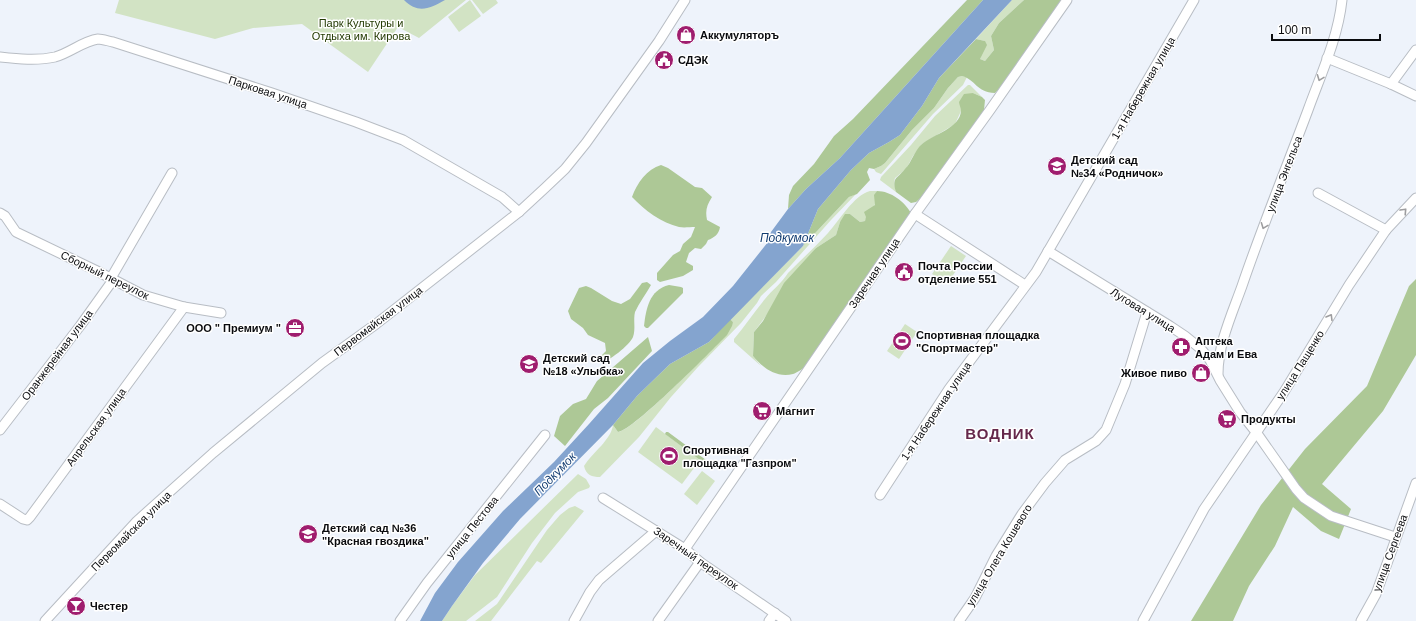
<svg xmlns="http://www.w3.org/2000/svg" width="1416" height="621" font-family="Helvetica,sans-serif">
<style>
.green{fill:#d2e3c4}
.forest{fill:#adc896}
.water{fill:#84a4cf}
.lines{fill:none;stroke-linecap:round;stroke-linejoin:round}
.minor-casing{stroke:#b8bdc4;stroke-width:11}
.minor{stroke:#fff;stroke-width:9}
.oneway{stroke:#9d9d9f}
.labels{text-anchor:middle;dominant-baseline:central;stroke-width:3;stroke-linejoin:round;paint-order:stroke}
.park-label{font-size:11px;fill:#243b04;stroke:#fff}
.poi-label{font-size:11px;font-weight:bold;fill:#0a0b0e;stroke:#fff;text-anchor:start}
.street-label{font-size:11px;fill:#0a0b0e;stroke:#fff}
.water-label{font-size:12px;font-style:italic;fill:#123c71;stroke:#fff}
.district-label{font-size:15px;font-weight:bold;letter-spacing:1px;fill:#66284b;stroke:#fff}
</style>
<rect width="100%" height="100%" fill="#eef3fb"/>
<g class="green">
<path d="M119,0H466L419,38L398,27L368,72L302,24L253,28L215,39L115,13Z"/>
<path d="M470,0L481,16L459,32L448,17Z"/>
<path d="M472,0H496L498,3L483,14Z"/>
<path d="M1012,0H1024L999,23L991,36L994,50L985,61L980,59L985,41L976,39Z"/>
<path d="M962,76L967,77L963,85L933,114L881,174L876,172L874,169L881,166L885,163L912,130L934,108L948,88L958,77Z"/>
<path d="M968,85H970L982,97L973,93L961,111L955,124L922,144L913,156L906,169L895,178L894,182L896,192L880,180L881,177L911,145L935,116Z"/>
<path d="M870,191H877C874,196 876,199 875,204C874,210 867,215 865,221L860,222L850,214L840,222L836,235L816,248L754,332L753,356L761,366L734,342V339C745,326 754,312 765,299C772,290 782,283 788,273C801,260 815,247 828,233C839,221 854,195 870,191Z"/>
<path d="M856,194L831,220L776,282L761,296L757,303L741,323L698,367L671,397L639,437L600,477C592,477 586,475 584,466C593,452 611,440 613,425L618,432C631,431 687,375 699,362C711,350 722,335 733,322L730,319L803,246L849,197Z"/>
<path d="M951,246L966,256L947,284L932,274Z"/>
<path d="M905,324L917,332L899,359L887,351Z"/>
<path d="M656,427L700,460L682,484L638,452Z"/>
<path d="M702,471L715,481L697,505L684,494Z"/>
<path d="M578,474L586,479L590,486L589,488L578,492L555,513L532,543L497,597L466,621H442L452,606L475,575Z"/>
<path d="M575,506L584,511L541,563L537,561L491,621H475L497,604L547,530L560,515L569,508Z"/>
</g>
<g class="forest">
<path d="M967,0H983L840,158L806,189L788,209L789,195L793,186L814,164L834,136L853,119Z"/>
<path d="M1024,0H1065L1016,70L995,93C976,92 976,80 962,76L958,77L948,88L934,108L912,130L885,163L881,166L874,169L869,168L867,172L870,180L857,194L849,197L803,246L818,209L851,170L869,153L889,142L900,135L922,106L939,78L976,39L985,41L987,45L980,59L985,61L994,50L991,36L999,23Z"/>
<path d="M973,93L982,97L985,100L984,110L923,196L916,202L911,203L896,192C892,177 896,180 905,169C912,162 914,151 922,144C934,134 960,128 961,111C961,108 959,104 959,102L964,94Z"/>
<path d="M661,165L668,168L695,187L702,188L712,197C707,205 705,210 707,220L720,227C719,234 714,238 708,240L706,244L701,249L695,248L689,253L686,262L693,266V270L683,276L660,282L657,280V273L673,255L680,251L683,244L691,237L695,227C690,227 684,228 679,227C662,223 644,210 632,197C637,183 647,169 661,165Z"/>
<path d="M877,191C891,191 905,202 911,213L807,366C803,368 797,373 793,374C776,378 763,368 753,356L754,332L763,321L784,283L816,248L836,235L840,222L845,214H850L860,222L865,221L866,217L864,212L875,205L874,195Z"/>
<path d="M1416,279V355L1383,411L1322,484L1351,509L1339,539L1321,531L1293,507L1275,546L1249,586L1233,621H1191L1261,505L1305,449L1367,386L1409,286Z"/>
<path d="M647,282L651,285C646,294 639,303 635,312C633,320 636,329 633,337C630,345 608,362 600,363L599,358L606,351L605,343L588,335L583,328L571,319L568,311L579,288L586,286L591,288L612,301L621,304L630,299L642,283Z"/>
<path d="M669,285L681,287L683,288V293L648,328H646L644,326C646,309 649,290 669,285Z"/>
<path d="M730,319L733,322L732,326L727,335C711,351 634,430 618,432L613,425L637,396L670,364L709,342Z"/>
<path d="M648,337L652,351L608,398L594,409L565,446L554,436L560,416L573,404L586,399L597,381Z"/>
<path d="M666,432H668L710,463L711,466L708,467L698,462L700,460L665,434Z"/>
</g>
<g class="water">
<path d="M404,0H445C429,9 418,14 404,0Z"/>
<path d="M983,0H1012L939,78L922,106L900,135L889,142L869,153L851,170L818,209L803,246L709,342L670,364L637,396L613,425L520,519L483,563L452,606L442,621H420L435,593L458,562L503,511L554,462L589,424L643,363L670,341L703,317L733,286L768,242L771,232L788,209L806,189L840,158Z"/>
</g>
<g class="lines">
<defs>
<g id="minor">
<path d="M0,57C18,59 37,61 55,57C70,53 83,41 98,39C102,39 108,41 113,42L272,93L356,122L403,140L502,197L519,212"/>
<path d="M1327,58L1391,84L1416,96"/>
<path d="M1391,84L1416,50"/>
<path d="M1318,193L1386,230"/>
<path d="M0,213L5,216L16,232L95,270L143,295L184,307L221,313"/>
<path d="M915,214L1025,285"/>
<path d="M1048,251L1170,326L1185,336L1201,349L1210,360L1220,380L1240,412L1256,432L1296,489L1304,498L1331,516L1395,537"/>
<path d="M111,278L172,173"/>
<path d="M1218,374C1218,344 1232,314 1242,286C1262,227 1286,169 1308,110C1321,74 1338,38 1342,0"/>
<path d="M0,430L80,326L113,280"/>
<path d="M880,495L949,389L1036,272L1194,0"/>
<path d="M603,498L685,549L700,562L786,621"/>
<path d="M0,504L23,519L27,520L30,517L184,307"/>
<path d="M685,549L915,214L990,110L1067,0"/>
<path d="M45,621L137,521L213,453L322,363L376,324L519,212L545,188L565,169L586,143L659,41L685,0"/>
<path d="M400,621L427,583L545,435"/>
<path d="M574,621L590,592L599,580L656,531"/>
<path d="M658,621L700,562"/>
<path d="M769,621L775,613"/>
<path d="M959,621L975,598L996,556L1022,514L1045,483L1065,460L1096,441L1106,430L1125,384L1147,312"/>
<path d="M1143,621L1204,509L1284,392L1349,285L1386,230L1416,198"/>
<path d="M1361,621L1376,594L1416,483"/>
</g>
</defs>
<use href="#minor" class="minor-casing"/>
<use href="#minor" class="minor"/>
</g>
<defs><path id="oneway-chevron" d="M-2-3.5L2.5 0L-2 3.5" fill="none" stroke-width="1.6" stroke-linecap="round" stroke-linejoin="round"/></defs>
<g class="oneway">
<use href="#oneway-chevron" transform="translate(1320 78) rotate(111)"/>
<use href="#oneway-chevron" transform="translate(1404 211) rotate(-47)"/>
<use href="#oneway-chevron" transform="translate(1264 226) rotate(111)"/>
<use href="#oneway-chevron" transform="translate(1330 317) rotate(-59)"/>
</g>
<defs>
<symbol id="shop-disc" viewBox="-11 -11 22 22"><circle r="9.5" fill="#9f1d6e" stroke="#fff"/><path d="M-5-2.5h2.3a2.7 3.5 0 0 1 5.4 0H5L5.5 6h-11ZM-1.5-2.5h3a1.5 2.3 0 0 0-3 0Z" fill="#fff"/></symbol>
<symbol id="civic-disc" viewBox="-11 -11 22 22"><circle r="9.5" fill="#9f1d6e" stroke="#fff"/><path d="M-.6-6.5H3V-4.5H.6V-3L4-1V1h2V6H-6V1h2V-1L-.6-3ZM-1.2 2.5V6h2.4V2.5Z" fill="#fff"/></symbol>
<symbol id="school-disc" viewBox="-11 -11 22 22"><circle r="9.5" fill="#9f1d6e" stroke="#fff"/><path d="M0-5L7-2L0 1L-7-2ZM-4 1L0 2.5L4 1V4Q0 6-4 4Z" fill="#fff"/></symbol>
<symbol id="office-disc" viewBox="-11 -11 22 22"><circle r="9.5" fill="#9f1d6e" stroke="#fff"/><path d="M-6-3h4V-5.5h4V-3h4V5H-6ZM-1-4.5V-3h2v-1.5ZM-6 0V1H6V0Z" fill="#fff"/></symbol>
<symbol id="stadium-disc" viewBox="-11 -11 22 22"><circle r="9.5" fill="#9f1d6e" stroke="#fff"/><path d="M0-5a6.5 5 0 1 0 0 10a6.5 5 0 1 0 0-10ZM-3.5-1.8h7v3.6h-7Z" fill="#fff"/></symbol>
<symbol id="pharmacy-disc" viewBox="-11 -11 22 22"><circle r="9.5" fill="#9f1d6e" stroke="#fff"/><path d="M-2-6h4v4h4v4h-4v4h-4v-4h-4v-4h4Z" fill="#fff"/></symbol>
<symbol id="supermarket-disc" viewBox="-11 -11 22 22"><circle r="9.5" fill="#9f1d6e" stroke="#fff"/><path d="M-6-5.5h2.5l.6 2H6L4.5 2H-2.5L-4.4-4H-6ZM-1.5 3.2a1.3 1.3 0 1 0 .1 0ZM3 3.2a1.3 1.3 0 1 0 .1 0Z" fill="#fff"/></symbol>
<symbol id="bar-disc" viewBox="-11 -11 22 22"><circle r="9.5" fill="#9f1d6e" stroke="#fff"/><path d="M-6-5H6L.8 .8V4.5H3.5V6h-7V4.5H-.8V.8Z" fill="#fff"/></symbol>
</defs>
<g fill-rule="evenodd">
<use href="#shop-disc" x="675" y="24" width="22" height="22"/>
<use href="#civic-disc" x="653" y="49" width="22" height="22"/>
<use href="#school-disc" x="1046" y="155" width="22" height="22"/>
<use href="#civic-disc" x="893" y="261" width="22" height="22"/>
<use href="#office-disc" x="284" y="317" width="22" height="22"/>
<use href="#stadium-disc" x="891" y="330" width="22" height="22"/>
<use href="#pharmacy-disc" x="1170" y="336" width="22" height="22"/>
<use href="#school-disc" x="518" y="353" width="22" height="22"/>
<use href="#shop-disc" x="1190" y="362" width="22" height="22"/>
<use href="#supermarket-disc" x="751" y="400" width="22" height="22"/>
<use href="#supermarket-disc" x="1216" y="408" width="22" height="22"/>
<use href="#stadium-disc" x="658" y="445" width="22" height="22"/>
<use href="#school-disc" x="297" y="523" width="22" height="22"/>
<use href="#bar-disc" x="65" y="595" width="22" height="22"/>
</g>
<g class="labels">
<g class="park-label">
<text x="361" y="23">Парк Культуры и<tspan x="361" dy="13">Отдыха им. Кирова</tspan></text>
</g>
<g class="poi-label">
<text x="700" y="35">Аккумуляторъ</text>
<text x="678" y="60">СДЭК</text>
<text x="1071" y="160">Детский сад<tspan x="1071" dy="13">№34 «Родничок»</tspan></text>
<text x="918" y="266">Почта России<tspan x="918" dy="13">отделение 551</tspan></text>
<text x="281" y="328" text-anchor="end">ООО " Премиум "</text>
<text x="916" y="335">Спортивная площадка<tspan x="916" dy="13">"Спортмастер"</tspan></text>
<text x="1195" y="341">Аптека<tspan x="1195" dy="13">Адам и Ева</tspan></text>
<text x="543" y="358">Детский сад<tspan x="543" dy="13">№18 «Улыбка»</tspan></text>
<text x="1187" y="373" text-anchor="end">Живое пиво</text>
<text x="776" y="411">Магнит</text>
<text x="1241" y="419">Продукты</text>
<text x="683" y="450">Спортивная<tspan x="683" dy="13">площадка "Газпром"</tspan></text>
<text x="322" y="528">Детский сад №36<tspan x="322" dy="13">"Красная гвоздика"</tspan></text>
<text x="90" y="606">Честер</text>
</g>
<g class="street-label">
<text transform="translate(1143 88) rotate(-60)">1-я Набережная улица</text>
<text transform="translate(268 92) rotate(18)">Парковая улица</text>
<text transform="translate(1284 174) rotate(-69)">улица Энгельса</text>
<text transform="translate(874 273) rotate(-56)">Заречная улица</text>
<text transform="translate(105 275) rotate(26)">Сборный переулок</text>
<text transform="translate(1143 310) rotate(32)">Луговая улица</text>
<text transform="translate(378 321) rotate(-37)">Первомайская улица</text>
<text transform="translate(57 355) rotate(-53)">Оранжерейная улица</text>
<text transform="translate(1300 365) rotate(-58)">улица Пащенко</text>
<text transform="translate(936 411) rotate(-56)">1-я Набережная улица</text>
<text transform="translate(96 427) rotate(-54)">Апрельская улица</text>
<text transform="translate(472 527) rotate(-51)">улица Пестова</text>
<text transform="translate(131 531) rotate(-45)">Первомайская улица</text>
<text transform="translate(1390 553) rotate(-70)">улица Сергеева</text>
<text transform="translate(999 555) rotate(-59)">улица Олега Кошевого</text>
<text transform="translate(696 558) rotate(35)">Заречный переулок</text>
</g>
<g class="water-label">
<text x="787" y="238">Подкумок</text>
<text transform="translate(555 474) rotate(-46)">Подкумок</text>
</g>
<g class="district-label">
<text x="1000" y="433">ВОДНИК</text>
</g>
</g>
<path d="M1272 34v6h108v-6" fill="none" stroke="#0a0b0e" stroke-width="2"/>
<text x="1278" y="34" font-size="12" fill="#0a0b0e" stroke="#ffffff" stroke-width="3" paint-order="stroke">100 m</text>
</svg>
